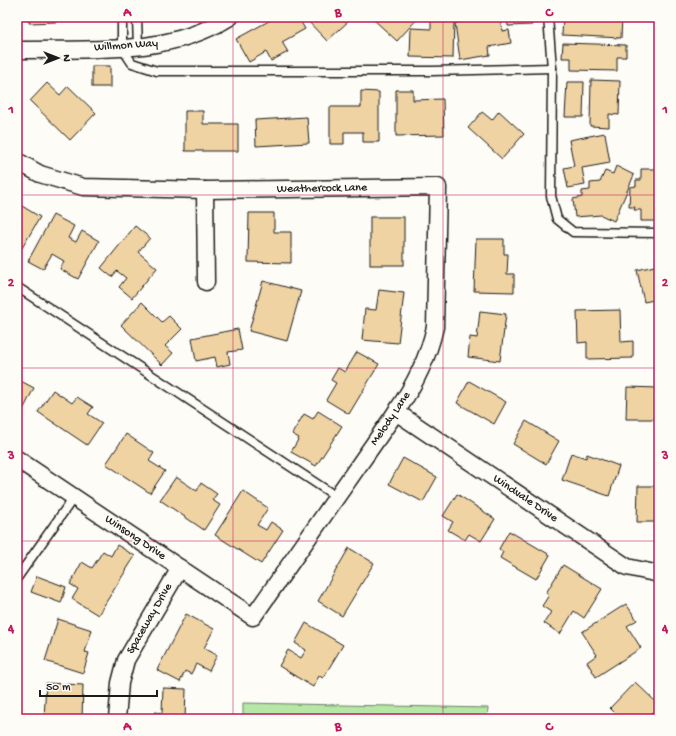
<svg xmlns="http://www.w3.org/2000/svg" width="676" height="736" font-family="'Gochi Hand',sans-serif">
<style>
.green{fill:#b6e7a7;stroke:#698262}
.building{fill:#f0d3a3;stroke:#1c1c1c}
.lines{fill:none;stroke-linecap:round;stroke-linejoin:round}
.lane-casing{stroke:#1c1c1c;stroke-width:11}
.street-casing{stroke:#1c1c1c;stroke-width:19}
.lane{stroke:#fdfcf7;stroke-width:8}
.street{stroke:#fdfcf7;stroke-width:16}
.grid{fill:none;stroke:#c2185b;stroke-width:1;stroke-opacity:0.55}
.labels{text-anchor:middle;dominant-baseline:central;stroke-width:3;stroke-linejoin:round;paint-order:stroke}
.street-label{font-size:12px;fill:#1c1c1c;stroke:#fdfcf7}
.neatline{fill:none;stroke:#c2185b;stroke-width:1.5}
.grid-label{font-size:13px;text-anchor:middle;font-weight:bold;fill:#c2185b}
</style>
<rect width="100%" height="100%" fill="#fdfcf7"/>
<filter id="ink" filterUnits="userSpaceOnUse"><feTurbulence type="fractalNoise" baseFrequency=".025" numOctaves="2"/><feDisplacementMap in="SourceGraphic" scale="8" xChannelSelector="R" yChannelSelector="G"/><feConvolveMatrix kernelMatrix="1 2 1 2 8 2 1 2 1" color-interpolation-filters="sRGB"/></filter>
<g filter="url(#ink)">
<path class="green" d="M243,703L488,708L487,719H243Z"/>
<g class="building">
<path d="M29,17H56V22L29,23Z"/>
<path d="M276,17H298L305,29L282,42L288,52L271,61L266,52L249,62L236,39Z"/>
<path d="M304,17H351L352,18L327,41Z"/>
<path d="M375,17H419L397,41L373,19Z"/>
<path d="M500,17L502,31L509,30L511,43L489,47L490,55L460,60L455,23Z"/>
<path d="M507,17H532V25L508,26Z"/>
<path d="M563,17H622L621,38L562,35Z"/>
<path d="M431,18L454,19L453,58L410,57L411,28L431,29Z"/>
<path d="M563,43L626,45V57H617V71L571,70V58H562Z"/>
<rect x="92" y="66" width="18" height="21"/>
<path d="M591,80L620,81L619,115L609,114V127L590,126Z"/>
<path d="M567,82H584L583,117H565Z"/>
<path d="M47,83L60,95L68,86L96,113L70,140L30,101Z"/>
<path d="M396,90H413V100L443,99L444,135L396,136Z"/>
<path d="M361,91L379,92V142H363V132H344V144H330V107H361Z"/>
<path d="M185,111H203V124H238V151H185Z"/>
<path d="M499,111L524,134L502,159L468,128L482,112L492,120Z"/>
<path d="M307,117L309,143L256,146L255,120Z"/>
<path d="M605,133L610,163L582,168L585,185L568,188L564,168L574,166L569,140Z"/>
<path d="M616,166L634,175L614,221L601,215L575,217L573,199L582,197V191L590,190V183L600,182L605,171L613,174Z"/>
<path d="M641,169H659V221H641V210H634L635,207H629L630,187L636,186V180H641Z"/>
<path d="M17,203L40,217L22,248L17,245Z"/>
<path d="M249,213H274V232H291V263L248,262Z"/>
<path d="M53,215L74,226L68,238L76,242L82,231L99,241L78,279L60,269L64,261L52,254L43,269L28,261Z"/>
<rect x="370" y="217" width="34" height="48"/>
<path d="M135,226L150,238L138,252L157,268L132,298L119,287L126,278L117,271L112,277L101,268Z"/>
<path d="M476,239H504V254H508L507,274H514V292L474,291Z"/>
<path d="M659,265V299L644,302L637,270Z"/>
<path d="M263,281L301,291L287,341L249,331Z"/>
<path d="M379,290L404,293L398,343L362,340L365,309L376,310Z"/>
<path d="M142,302L162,322L169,316L182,329L165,346L173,353L162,365L121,325Z"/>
<path d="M620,310L621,342L633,341V358L587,359V342L578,343L577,311Z"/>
<path d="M480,311L506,314L500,361L468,357L470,337L477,338Z"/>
<path d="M238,329L242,350L228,352L230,364L217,367L215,357L196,361L192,338Z"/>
<path d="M357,352L379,364L349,414L326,400L336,383L331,380L338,368L345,372Z"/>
<path d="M17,379L34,388L24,408L17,404Z"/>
<path d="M469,381L506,402L494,424L457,403Z"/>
<path d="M627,387L659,388V419H626Z"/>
<path d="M53,390L72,403L77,397L93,407L88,414L102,423L87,445L38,412Z"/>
<path d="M318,411L342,426L316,466L291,452L299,438L292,434L304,414L313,419Z"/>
<path d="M526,421L559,441L546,464L513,444Z"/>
<path d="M126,434L154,453L149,461L165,471L150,493L106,464Z"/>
<path d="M571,453L586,458L587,454L619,466L609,496L562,480Z"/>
<path d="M403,458L437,477L423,502L389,484Z"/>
<path d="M176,477L197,491L201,483L217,494L212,500L220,505L204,530L160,500Z"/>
<path d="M638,486H659V522H637Z"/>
<path d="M243,491L268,508L257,525L266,530L271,522L283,530L261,564L215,535Z"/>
<path d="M457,494L495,519L481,541L469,534L465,540L448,530L453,522L443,516Z"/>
<path d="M509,531L550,555L536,579L500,558L503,552L499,549Z"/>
<path d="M117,545L135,556L98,615L72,599L78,589L70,584L82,562L92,568L103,551L111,556Z"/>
<path d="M349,548L374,563L342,616L318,601Z"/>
<path d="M563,565L602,589L584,618L574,611L560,634L544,623L551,612L542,606L549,595L546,593Z"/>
<path d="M37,576L66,587L61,603L31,592Z"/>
<path d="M626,604L637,620L627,626L641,648L596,677L587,662L597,655L582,632Z"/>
<path d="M186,614L214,629L204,648L217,655L209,671L196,664L191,674L185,671L180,682L157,670Z"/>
<path d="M58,619L92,630L85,652L89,653L83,673L45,661Z"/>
<path d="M306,623L343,645L323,678L319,676L313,687L279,666L288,650L301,658L306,650L295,643Z"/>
<path d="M635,682L656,702L659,699V719L652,712L645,719H621L610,708Z"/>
<path d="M46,683L83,685L82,719H44Z"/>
<path d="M163,688L186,689L185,719H155V712L162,713Z"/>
</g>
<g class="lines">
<defs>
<g id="lane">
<path d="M122,17V48L132,63L157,71H432L552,68"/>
<path d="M137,17L138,48"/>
<path d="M548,17L552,68L551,196L557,219L573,232L659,233"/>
<path d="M17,287L337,497"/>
<path d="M17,578L74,497"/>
</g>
<g id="street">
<path d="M17,50C89,48 166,57 230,17"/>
<path d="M17,161L40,174L83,187L205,190L438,187L435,327C428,359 414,386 396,412L253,617L17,459"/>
<path d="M205,190L206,282"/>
<path d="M396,412L627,567L659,574"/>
<path d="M117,719L120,683L126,660L180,568"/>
</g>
</defs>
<use href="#lane" class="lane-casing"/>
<use href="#street" class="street-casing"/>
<use href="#lane" class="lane"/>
<use href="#street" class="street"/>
</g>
</g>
<path class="grid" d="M233,17V719M443,17V719M17,195H659M17,368H659M17,541H659"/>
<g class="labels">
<g class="street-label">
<text transform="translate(126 46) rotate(-4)">Willmon Way</text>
<text transform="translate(322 189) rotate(-1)">Weathercock Lane</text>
<text transform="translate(391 419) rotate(-56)">Melody Lane</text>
<text transform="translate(525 499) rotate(34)">Windvale Drive</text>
<text transform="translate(135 538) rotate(34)">Winsong Drive</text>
<text transform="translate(150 619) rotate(-60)">Spaceway Drive</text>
</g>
</g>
<rect width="676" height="736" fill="none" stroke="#fdfcf7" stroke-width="44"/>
<g transform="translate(58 58) rotate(90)" stroke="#fdfcf7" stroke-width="3" paint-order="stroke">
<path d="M0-3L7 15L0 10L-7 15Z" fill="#1c1c1c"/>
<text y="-6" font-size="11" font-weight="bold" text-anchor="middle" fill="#1c1c1c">N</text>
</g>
<path d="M40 690v6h117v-6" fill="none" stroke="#1c1c1c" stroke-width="2"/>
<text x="46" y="690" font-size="12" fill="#1c1c1c" stroke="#fdfcf7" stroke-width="3" paint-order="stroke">50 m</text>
<rect x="22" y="22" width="632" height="692" class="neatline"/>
<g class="grid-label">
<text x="127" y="16">A</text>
<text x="338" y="16">B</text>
<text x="549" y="16">C</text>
<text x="11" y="113">1</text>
<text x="665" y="113">1</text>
<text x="11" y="286">2</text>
<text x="665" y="286">2</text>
<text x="11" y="459">3</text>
<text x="665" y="459">3</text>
<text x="11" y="632">4</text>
<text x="665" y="632">4</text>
<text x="127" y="730">A</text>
<text x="338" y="730">B</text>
<text x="549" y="730">C</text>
</g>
</svg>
